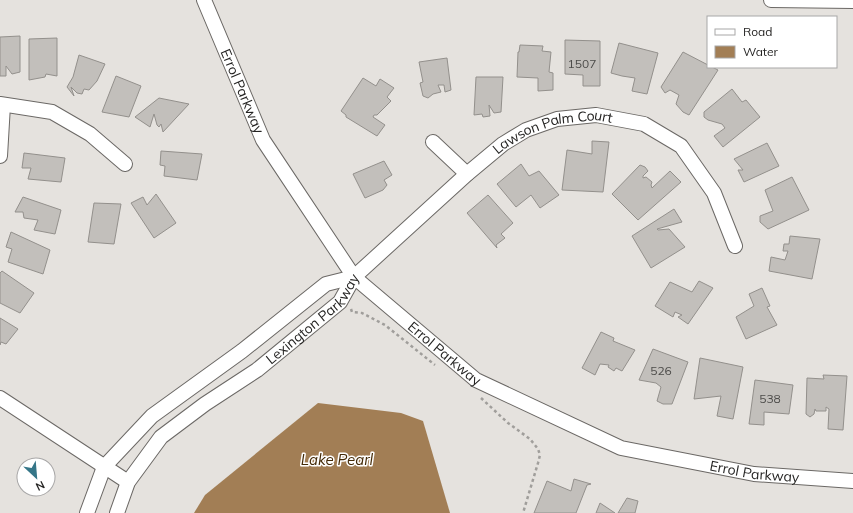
<svg xmlns="http://www.w3.org/2000/svg" width="853" height="513" font-family="Mulish,sans-serif">
<style>
.water{fill:#a27e55}
.building{fill:#c2bfbb;stroke:#93908c}
.lines{fill:none;stroke-linecap:round;stroke-linejoin:round}
.minor-casing{stroke:#6b6865;stroke-width:16}
.path{stroke:#a09e9b;stroke-width:2.5;stroke-dasharray:3 3;stroke-linecap:butt}
.minor{stroke:#fff;stroke-width:14}
.labels{text-anchor:middle;dominant-baseline:central;stroke-width:3;stroke-linejoin:round;paint-order:stroke}
.number-label{font-size:12px;fill:#4c4b49}
.street-label{font-size:14px;fill:#252423;stroke:#fff}
.water-label{font-size:15px;font-style:italic;fill:#442a07;stroke:#fff}
</style>
<rect width="100%" height="100%" fill="#e5e2de"/>
<path class="water" d="M318,403L401,413L423,421L450,513H194L205,495Z"/>
<g class="building">
<path d="M20,36V72L12,74L6,66V76H0V37Z"/>
<path d="M57,38V76L46,74L45,77L29,80V39Z"/>
<path d="M565,40L600,41V86H583V75L565,74Z"/>
<path d="M619,43L658,53L647,94L632,91L635,78L622,76L611,73Z"/>
<path d="M520,45L543,46L542,51L551,52L549,72L553,73V90L538,91V78L517,77L518,52H519Z"/>
<path d="M683,52L708,65V67H712L718,70L689,115L683,112L676,104L679,95L670,90L665,93L661,87Z"/>
<path d="M79,55L105,64L97,81L89,90L84,89L82,94L77,93L71,87L74,96L67,87L73,77Z"/>
<path d="M447,58L451,90L445,92L444,85H438L441,92L433,94L428,98L423,96L420,83L423,82L419,62Z"/>
<path d="M116,76L141,86L129,117L102,112Z"/>
<path d="M476,77H503L501,112L494,113L489,105L490,116L483,117L482,114L474,115Z"/>
<path d="M363,78L376,86L380,79L394,88L387,97L391,101L377,115H374L373,117L385,125L377,136L346,117V115L341,111Z"/>
<path d="M732,89L742,102L746,100L760,117L723,147L714,136L725,128L722,124L708,120L704,117V112Z"/>
<path d="M159,98L189,104L163,132L161,124L159,127L157,125L154,114L150,127L135,117Z"/>
<path d="M592,141L609,142L603,192L562,190L567,150L592,154Z"/>
<path d="M767,143L779,166L744,182L738,170H743L734,159Z"/>
<path d="M161,151L202,154L197,180L164,176L165,166L160,165Z"/>
<path d="M24,153L65,158L61,182L28,179L31,168H22Z"/>
<path d="M384,161L392,175L384,180L387,185L383,190L365,198L353,174Z"/>
<path d="M521,164L529,176L539,171L559,195L540,208L531,195L516,207L497,184Z"/>
<path d="M640,165L645,167L648,171L643,176V178L646,177L652,182L651,185L652,188L670,171L681,182L638,220L612,194Z"/>
<path d="M792,177L809,210L768,229L760,222V216L773,211L765,190Z"/>
<path d="M156,194L176,223L154,238L131,203L143,197L147,205Z"/>
<path d="M488,195L513,223L501,234L505,238L496,245L497,248L467,213Z"/>
<path d="M23,197L61,210L55,234L34,230L38,220L24,218L23,212H15Z"/>
<path d="M94,203L121,204L114,244L88,242Z"/>
<path d="M674,209L682,222L657,229L658,230L669,229L685,247L651,268L632,236Z"/>
<path d="M11,232L50,250L43,274L8,262L12,249L6,247Z"/>
<path d="M790,236L820,239L812,279L769,271L771,257L785,260L788,251H783L784,244H789Z"/>
<path d="M2,271L34,293L20,313L0,303V273Z"/>
<path d="M699,281L713,288L688,324L678,317L682,315L675,312L673,317L655,306L670,282L692,292Z"/>
<path d="M762,288L770,306L767,307L777,325L746,339L736,317L754,306L749,294Z"/>
<path d="M0,318L18,329L6,344L1,342L0,345Z"/>
<path d="M601,332L614,338L613,341L635,350L622,371L616,368L614,371L608,367L609,365L600,364L595,375L582,368Z"/>
<path d="M653,349L688,362L672,404H663L657,401L661,387L656,383L639,380Z"/>
<path d="M700,358L743,367L733,419L717,416L721,396L694,399Z"/>
<path d="M823,375L847,376L843,430L828,429L829,409L826,407V411H816L815,409L814,414L810,417L806,414L807,378L824,379Z"/>
<path d="M755,380L793,385L789,414L764,412V425L749,424Z"/>
<path d="M574,479L591,484L587,485L576,513H534L547,481L571,491Z"/>
<path d="M627,498L638,501L635,513H618Z"/>
<path d="M600,503L615,513H596Z"/>
</g>
<g class="lines">
<defs>
<g id="minor">
<path id="s1" d="M204,0L263,140L354,277L476,380L621,448L754,474L853,481"/>
<path d="M771,0L853,1"/>
<path d="M0,104L52,112L90,134L125,164"/>
<path d="M433,142L467,174"/>
<path d="M0,156L3,105"/>
<path d="M0,398L128,482"/>
<path d="M87,513L104,467L152,416L242,351L326,284L354,277"/>
<path id="s2" d="M117,513L128,482L161,437L205,404L257,370L340,302L354,277L467,174L503,144L526,130L557,119L596,115L644,124L681,146L714,193L735,246"/>
</g>
</defs>
<use href="#minor" class="minor-casing"/>
<g class="path">
<path d="M351,309L352,312L362,313L385,325L435,365"/>
<path d="M481,398L508,423L530,439L538,449L540,455L538,463L523,513"/>
</g>
<use href="#minor" class="minor"/>
</g>
<g class="labels">
<g class="number-label">
<text x="582" y="63">1507</text>
<text x="661" y="370">526</text>
<text x="770" y="398">538</text>
</g>
<g class="street-label">
<text stroke="none"><textPath href="#s1" startOffset="99">Errol Parkway</textPath></text>
<text stroke="none"><textPath href="#s2" startOffset="594">Lawson Palm Court</textPath></text>
<text stroke="none"><textPath href="#s2" startOffset="282">Lexington Parkway</textPath></text>
<text stroke="none"><textPath href="#s1" startOffset="435">Errol Parkway</textPath></text>
<text stroke="none"><textPath href="#s1" startOffset="772">Errol Parkway</textPath></text>
</g>
<g class="water-label">
<text x="337" y="459">Lake Pearl</text>
</g>
</g>
<rect x="707" y="16" width="130" height="52" fill="#ffffff" stroke="#a8a7a7"/>
<rect x="715" y="29" width="20" height="6" fill="#ffffff" stroke="#a8a7a7"/>
<text x="743" y="36" font-size="12" fill="#252423">Road</text>
<rect x="715" y="46" width="20" height="12" fill="#a27e55" stroke="#a8a7a7"/>
<text x="743" y="56" font-size="12" fill="#252423">Water</text>
<g transform="translate(36 477) rotate(154)"><circle r="19" fill="#ffffff" stroke="#a8a7a7"/>
<path d="M0-3L7 15L0 10L-7 15Z" fill="#357688"/>
<text y="-6" font-size="11" font-weight="bold" text-anchor="middle" fill="#252423">N</text>
</g>
</svg>
